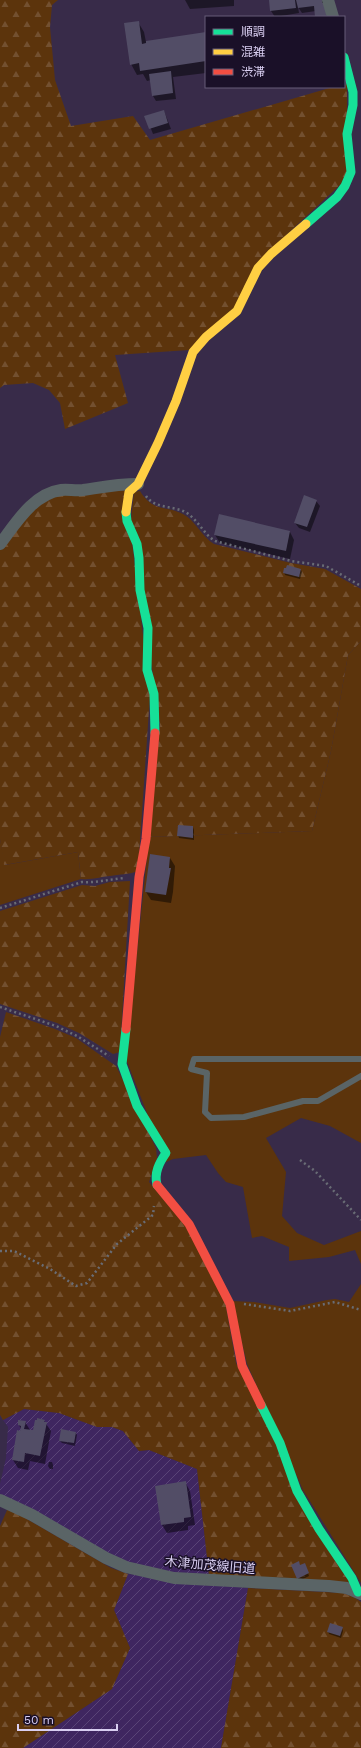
<svg xmlns="http://www.w3.org/2000/svg" width="361" height="1748" font-family="'Work Sans','Noto Sans JP',sans-serif">
<style>
.industrial{fill:url(#industrial-furrows)}
.grass{fill:#5c340c}
.forest{fill:url(#forest-firs)}
.shadow{fill:#0007}
.building{fill:#524d66}
.lines{fill:none;stroke-linecap:round;stroke-linejoin:round}
.path{stroke:#696c75;stroke-width:2.5;stroke-dasharray:2 3;stroke-linecap:butt}
.lane{stroke:#5a6466;stroke-width:6}
.street{stroke:#5a6466;stroke-width:12}
.fast{stroke:#16e098;stroke-width:9}
.slow{stroke:#ffcf43;stroke-width:9}
.jam{stroke:#f24e42;stroke-width:9}
.labels{text-anchor:middle;dominant-baseline:central;stroke-width:3;stroke-linejoin:round;paint-order:stroke}
.street-label{font-size:13px;fill:#d9cef1;stroke:#1a1028}
</style>
<defs>
<pattern id="industrial-furrows" width="10" height="10" patternUnits="userSpaceOnUse"><rect width="10" height="10" fill="#3f2660"/><path d="M-1 1l2-2M0 10L10 0M9 11l2-2" fill="none" stroke="#5a4477"/></pattern>
<pattern id="forest-firs" width="22" height="20" patternUnits="userSpaceOnUse"><rect width="22" height="20" fill="#5c340c"/><path d="M5 1l3.5 6h-7zM16 11l3.5 6h-7z" fill="#735030"/></pattern>
</defs>
<rect width="100%" height="100%" fill="#382b49"/>
<g class="industrial">
<path d="M24,1409L59,1413L97,1427H112L123,1431L139,1451L149,1450L197,1469L209,1575L174,1573L127,1562L108,1554L0,1494V1484L6,1458L8,1427L3,1420Z"/>
<path d="M128,1574L248,1588L221,1748H23L112,1689L130,1648L114,1610Z"/>
</g>
<g class="grass">
<path d="M361,641V1143L330,1126L301,1118L266,1138L286,1172L282,1216L297,1233L324,1245L361,1231V1264L355,1250L329,1257L289,1261V1247L262,1236L252,1238L243,1187L226,1182L218,1173L206,1155L173,1159L166,1162L126,1059L149,837L312,831L331,751L348,655Z"/>
<path d="M0,839L5,865L78,852L81,879L0,905Z"/>
<path d="M361,1284V1583L303,1490L247,1364L232,1301L254,1302L290,1308L327,1300L335,1299L349,1302Z"/>
</g>
<g class="forest">
<path d="M0,0H58L52,5L50,27L55,80L71,126L133,116L150,140L333,87H344L347,83V172L341,184L269,251L234,308L189,350L115,355L128,403L65,429L60,403L49,390L33,383L4,385L0,388Z"/>
<path d="M126,490L150,695L138,871C128,875 120,874 110,876C100,877 92,880 81,879L78,852L4,865L0,839V550L36,506L59,493Z"/>
<path d="M140,491C153,512 164,505 183,514C195,520 201,536 214,544L291,563L325,569L361,589V641L348,655L331,751L312,831L149,837L160,725L131,520L134,492Z"/>
<path d="M130,881L120,1052L113,1054L79,1033L57,1023L0,1004V911L82,885L95,886L110,882Z"/>
<path d="M6,1012L55,1029L76,1038L116,1066L156,1148L157,1158L149,1182L186,1226L225,1301L236,1363L351,1584L209,1575L197,1469L149,1450L139,1451L123,1431L112,1427H97L59,1413L24,1409L3,1420L0,1415V1037Z"/>
<path d="M8,1508L111,1568L128,1574L114,1610L130,1648L112,1689L23,1748H0V1526Z"/>
<path d="M248,1588L343,1593L354,1597L361,1602V1748H221Z"/>
</g>
<g class="shadow">
<path d="M185,0H234V6L190,9Z"/>
<path d="M270,0H323L329,17H316V11L302,13L298,7L299,13L275,17L271,11Z"/>
<path d="M138,22L144,32L146,42L206,33V73L173,77L176,99L156,101L153,96L151,80L147,81L143,74L137,75L131,64Z"/>
<path d="M164,111L171,129L153,134L146,116Z"/>
<path d="M316,501L320,506L310,532L299,528L295,523Z"/>
<path d="M290,532L294,540L290,559L220,543L215,535Z"/>
<path d="M301,570L302,572L300,579L285,575L284,572Z"/>
<path d="M193,827L194,830V840L179,838L178,835Z"/>
<path d="M170,858L175,866L173,892L171,903L151,900L146,892Z"/>
<path d="M44,1421L51,1431L45,1464L30,1461L28,1470L18,1468L13,1460L21,1429L19,1425L25,1422L30,1430L34,1432Z"/>
<path d="M76,1433L77,1435L75,1446L62,1443L60,1441Z"/>
<path d="M49,1462H52L53,1465V1469H50L48,1466Z"/>
<path d="M185,1482L190,1491L195,1525L188,1526V1530L167,1533L162,1525Z"/>
<path d="M196,1558L198,1567L182,1570L181,1567Z"/>
<path d="M300,1566L306,1567L309,1576L299,1581L297,1578Z"/>
<path d="M342,1628L343,1631L341,1638L329,1634L328,1631Z"/>
</g>
<g class="building">
<path d="M269,0H295L296,8L270,11Z"/>
<path d="M296,0H322V3L325,2L327,17H315L314,6L298,8Z"/>
<path d="M139,21L142,44L146,43V41L206,32V61L140,71L139,63L130,65L124,23Z"/>
<path d="M171,71L173,93L152,96L149,74Z"/>
<path d="M164,110L168,123L149,129L144,116Z"/>
<path d="M304,495L317,500L307,527L294,523Z"/>
<path d="M219,514L290,531L286,551L214,535Z"/>
<path d="M287,565L301,569L299,577L283,573L284,568H286Z"/>
<path d="M178,825L193,826V838L177,836Z"/>
<path d="M150,854L170,857L169,868H171L166,895L145,892Z"/>
<path d="M37,1418L45,1420L44,1422H47L40,1456L25,1453L24,1462L12,1460L17,1430L20,1431L21,1426L18,1425V1420L26,1421L24,1429L33,1430L35,1420H37Z"/>
<path d="M61,1429L76,1432L74,1443L59,1441Z"/>
<path d="M186,1481L191,1517L184,1518V1522L161,1525L155,1486Z"/>
<path d="M196,1557L198,1565L180,1568L179,1559Z"/>
<path d="M299,1561L300,1565L305,1563L309,1573L297,1579L291,1565Z"/>
<path d="M330,1623L343,1627L340,1636L327,1632Z"/>
</g>
<g class="lines">
<g class="path">
<path d="M146,496C154,508 171,506 183,511C197,517 203,534 215,541L291,561L326,566L361,586"/>
<path d="M0,908L82,882C97,883 110,879 125,878"/>
<path d="M0,1007L56,1026L77,1036L109,1056"/>
<path d="M300,1160L315,1171L361,1220"/>
<path d="M0,1251H14L50,1269L76,1286L87,1283L117,1244L153,1215L154,1206"/>
<path d="M244,1304L290,1311L335,1302L361,1310"/>
</g>
<path class="lane" d="M361,1059H194L191,1069L207,1073L205,1112L211,1118L244,1117L303,1101H318L361,1076"/>
<g class="street">
<path d="M328,0L333,17"/>
<path d="M0,544C16,523 33,494 61,490C68,489 75,491 83,490C103,487 117,484 138,484"/>
<path d="M0,1500L32,1515L106,1558L126,1567L174,1578L329,1586L347,1588L361,1594"/>
</g>
<g class="fast">
<path d="M306,224L337,197L345,186L351,172L347,134L353,105V92L344,57"/>
<path d="M126,512L127,521L137,544L139,558L140,590L148,628L147,670L154,694L155,733"/>
<path d="M126,1029L122,1064L137,1106L166,1153C159,1163 154,1173 157,1185"/>
<path d="M261,1405L280,1443L297,1491L319,1529L352,1578L358,1592"/>
</g>
<path class="slow" d="M126,512L129,492L138,484L158,443L176,401L193,352L206,337L237,311L258,268L271,254L306,224"/>
<g class="jam">
<path d="M126,1029L139,877L146,839L155,733"/>
<path d="M157,1185L189,1224L230,1304L242,1366L261,1405"/>
</g>
</g>
<g class="labels">
<g class="street-label">
<text transform="translate(210 1565) rotate(5)">木津加茂線旧道</text>
</g>
</g>
<rect x="205" y="16" width="140" height="72" fill="#1a1028" stroke="#665c78"/>
<rect x="213" y="29" width="20" height="6" fill="#16e098" stroke="#665c78"/>
<text x="241" y="36" font-size="12" fill="#d9cef1">順調</text>
<rect x="213" y="49" width="20" height="6" fill="#ffcf43" stroke="#665c78"/>
<text x="241" y="56" font-size="12" fill="#d9cef1">混雑</text>
<rect x="213" y="69" width="20" height="6" fill="#f24e42" stroke="#665c78"/>
<text x="241" y="76" font-size="12" fill="#d9cef1">渋滞</text>
<path d="M18 1724v6h99v-6" fill="none" stroke="#d9cef1" stroke-width="2"/>
<text x="24" y="1724" font-size="12" fill="#d9cef1" stroke="#1a1028" stroke-width="3" paint-order="stroke">50 m</text>
</svg>
